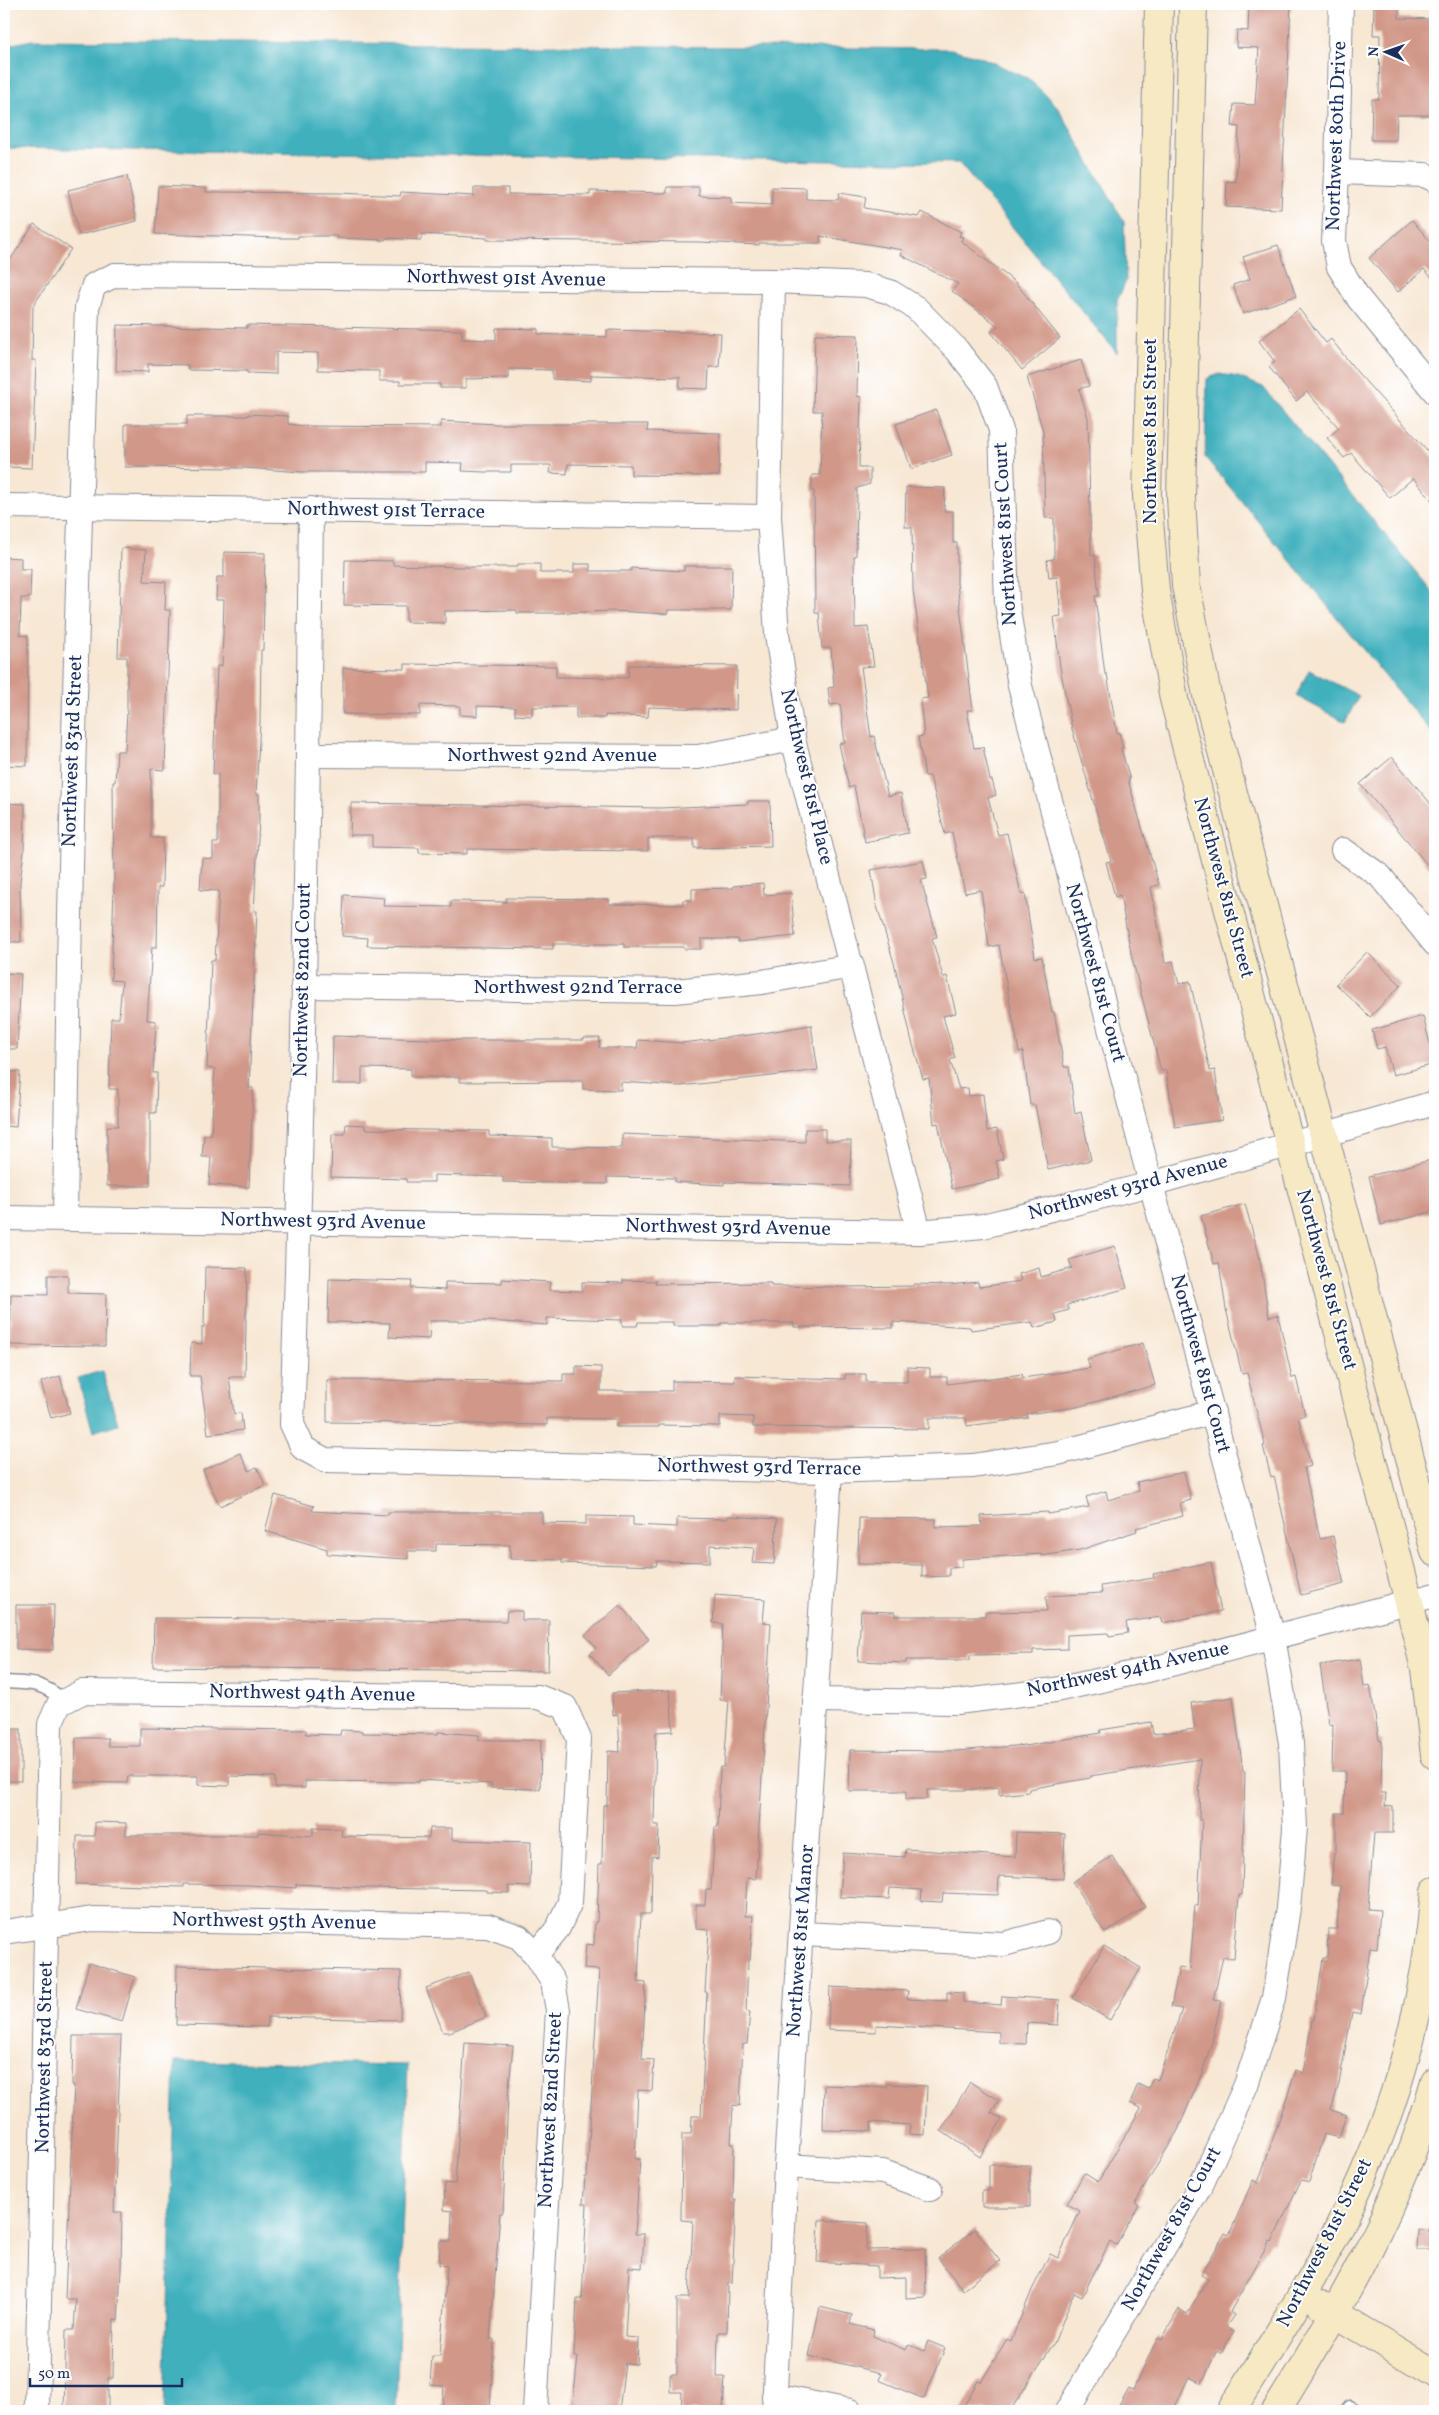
<svg xmlns="http://www.w3.org/2000/svg" width="1439" height="2415" font-family="Vollkorn,serif">
<style>
.water{fill:#41b0bd;stroke:#2e708e}
.building{fill:#d19788}
.lines{fill:none;stroke-linecap:round;stroke-linejoin:round}
.lane-casing{stroke:#898b98;stroke-width:15}
.street-casing{stroke:#898b98;stroke-width:26}
.secondary-casing{stroke:#898b98;stroke-width:30}
.lane{stroke:#fff;stroke-width:12}
.street{stroke:#fff;stroke-width:24}
.secondary{stroke:#f6e9c3;stroke-width:28}
.labels{text-anchor:middle;dominant-baseline:central;stroke-width:4;stroke-linejoin:round;paint-order:stroke}
.street-label{font-size:20px;fill:#1b2f5e;stroke:#fff}
</style>
<rect width="100%" height="100%" fill="#fff"/>
<filter id="ink" filterUnits="userSpaceOnUse"><feTurbulence type="fractalNoise" baseFrequency=".02" numOctaves="2"/><feDisplacementMap in="SourceGraphic" scale="10" xChannelSelector="R" yChannelSelector="G"/><feConvolveMatrix kernelMatrix="1 2 1 2 8 2 1 2 1" color-interpolation-filters="sRGB"/></filter>
<filter id="wash" filterUnits="userSpaceOnUse"><feTurbulence type="fractalNoise" baseFrequency=".0096" numOctaves="4" result="noise"/><feDisplacementMap in="SourceGraphic" scale="20" xChannelSelector="R" yChannelSelector="G"/><feGaussianBlur stdDeviation="1.12" result="paint"/><feColorMatrix in="noise" values="0 0 0 0 0 0 0 0 0 0 0 0 0 0 0 0 0 1.4 0 .05"/><feComposite in="paint" operator="in"/></filter>
<g filter="url(#wash)">
<rect width="100%" height="100%" fill="#f7e7d3"/>
<g class="water">
<path d="M32,40L951,49L981,57L1029,79L1057,106L1124,222L1126,281L1117,301V353L959,163L4,148V46Z"/>
<path d="M1219,374L1238,377L1263,387L1435,595V737L1205,457L1207,379Z"/>
<path d="M1309,670L1359,696L1345,722L1296,696Z"/>
<path d="M102,1371L118,1424L93,1432L78,1378Z"/>
<path d="M175,2061L408,2065L396,2411H165Z"/>
</g>
<g id="blocks">
<g class="building">
<path d="M1249,4H1291L1281,209L1226,207L1227,181L1236,182L1239,127L1232,126L1234,104L1255,105L1259,48L1236,47L1237,30L1248,31Z"/>
<path d="M1374,4H1399V18L1435,19L1434,115H1397L1396,140H1371L1372,99H1379L1380,35H1373Z"/>
<path d="M127,176L137,221L79,235L68,190Z"/>
<path d="M158,186L206,188V192L340,193L400,196L401,192L474,196V188H508V194L590,195V191L667,193V187H699V196L731,197V203L772,205V187L806,188V199L838,200L839,193L866,197L864,208L919,217L922,212L961,232L959,236L963,237L961,241L1015,282L1060,338L1022,370L991,332L998,326L952,291L958,284L901,255L903,250L820,236V243H759V245L699,242L487,240V238L422,234L421,240L386,238L385,240L337,238V236H298V238H279L155,234Z"/>
<path d="M1412,220L1435,247V281L1424,269L1398,292L1369,258Z"/>
<path d="M34,224L71,249L33,306L32,360H36L32,468L4,467V256L10,260Z"/>
<path d="M1278,245L1296,296L1243,314L1233,285L1250,279L1243,257Z"/>
<path d="M1299,309L1326,343L1331,339L1358,373L1435,459V504L1413,478L1390,498L1351,453L1344,458L1327,438L1339,428L1307,392L1296,401L1269,367L1275,362L1259,341Z"/>
<path d="M117,325L247,328V325L462,330V339L496,340V328L538,329V334L607,337V330L721,333L719,367H709L708,389L679,388L680,377L591,375V381L552,379V370L509,369V378L466,379V388H440V384H400V381H379V371L318,370V353L276,352V374L247,373V371L188,370V365L148,364V372L116,371Z"/>
<path d="M815,334L858,335L857,396L861,397L859,468H870V484L857,488L856,556H854L855,628L868,627L874,666L861,667L871,737L874,736L888,796L901,793L908,833L865,842L854,786L849,788L839,744L845,743L840,704L830,705L828,688L834,687L831,648H822L819,613H815L814,491H812V475H820L822,411H813Z"/>
<path d="M1081,360L1089,386L1079,389L1088,418L1091,555H1095L1099,596H1095L1105,674H1107L1117,733L1119,732L1123,748H1121L1130,780H1128L1159,885L1151,887L1165,963L1173,961L1179,984L1190,981L1210,1071L1215,1070L1222,1120L1175,1127L1166,1070L1161,1071L1132,958L1120,895L1115,897L1106,862L1111,861L1072,729L1060,667L1054,617L1061,616L1057,577L1049,578L1047,560L1054,559V518H1045L1043,431L1027,377Z"/>
<path d="M936,410L952,455L911,469L896,424Z"/>
<path d="M248,414L288,416V424L304,426L441,427V421L496,424H648L647,431L720,433L719,476L631,475V465L568,464L567,474L550,473L551,465H511V472H485L462,471L463,463L425,462V472H303L245,468L125,467V424H187V416H248Z"/>
<path d="M906,487L945,488L944,511H953V543H957V584L973,710H967L974,748L983,747L990,780H992L996,795L988,798L998,835L1007,833L1021,894L1025,893L1035,958L1042,957L1052,1012H1054L1064,1067H1069L1075,1114L1081,1112L1091,1160L1048,1170L1035,1105H1030L1023,1051L1019,1052L999,945L989,947L981,890L965,893L952,832L945,834L930,776H925L918,737L924,736L920,699L928,698L913,590L912,527H905Z"/>
<path d="M121,548L146,550L144,581L166,582L165,610H170L165,770L151,769V838H163L162,887H158L157,947H152L147,1020L156,1021L153,1073H157L156,1113H150V1186H107V1126H118V1089H109L111,1018H119L122,981L111,980L114,886L113,782H115L117,751H125L127,711V657H118Z"/>
<path d="M224,552L265,553L263,650H261L260,722L256,794H259V820L254,911H257L249,1088H253L249,1187L209,1185L211,1157H202L204,1135H211L215,1069L207,1068L211,960H215L219,891L200,890L202,858L213,859V843H218V774H213L217,666H222L224,600H216L217,577H224Z"/>
<path d="M4,557L21,558V569H31L30,598H21L20,635L28,636L27,766L4,765Z"/>
<path d="M345,560L393,561V565L462,567H518V564H540V573H574V564H590V571H631V568L684,571V566H732L731,610H668V614L613,611L557,613H517V610L445,611V623L406,622V606L344,605Z"/>
<path d="M405,664L556,666V677L628,678L629,665L737,666L736,710L649,707L648,717L605,715V718H576V707H532V716L515,715V707L477,706V716L460,715V706L420,705V715L343,714V668L405,669Z"/>
<path d="M1392,757L1435,809V874L1360,784Z"/>
<path d="M748,801H770L771,846L694,848V838H648V851L467,849V854L419,853V848L372,847V835H350L351,803L660,808L748,804Z"/>
<path d="M4,803L25,804L24,851L20,882L21,942H4Z"/>
<path d="M923,861L927,879L921,880L937,937L932,938L943,977L947,976L956,1013L943,1016L955,1058L950,1060L959,1089L968,1088L969,1096L983,1094L987,1131L997,1129L1003,1159L996,1161L1000,1179L952,1189L938,1123L934,1124L929,1078L923,1079L911,1038L895,966L877,906L871,870Z"/>
<path d="M763,883L764,895L791,893L795,936L738,942V939H701V949H684V947H624V944H553V949L367,946L368,938L342,936L344,895L384,898L383,906L451,907V901L506,902V898L609,899V904L683,905V900H692V889L734,888L733,886Z"/>
<path d="M1367,952L1401,985L1370,1017L1336,984Z"/>
<path d="M4,973L21,974L17,1049H4Z"/>
<path d="M1423,1016L1435,1064L1393,1075L1385,1047L1377,1049L1372,1030Z"/>
<path d="M811,1025L818,1070L763,1077L680,1086L621,1082V1090L583,1089V1081L460,1082V1077H411V1069L362,1068V1084H332L333,1036L460,1040H584V1038H600L599,1048H637L638,1040L682,1043L757,1034Z"/>
<path d="M4,1071L20,1072L16,1127L4,1126Z"/>
<path d="M346,1124L365,1125V1129L489,1131V1136L552,1138V1147L622,1148V1134L805,1142V1129H825V1141H851L850,1186L724,1182V1185L706,1184L675,1182V1178L607,1177V1184L503,1182V1177L434,1175V1182H406V1179L331,1177L332,1134H345Z"/>
<path d="M1435,1159V1211L1381,1225L1369,1176Z"/>
<path d="M1245,1204L1259,1255L1269,1317L1278,1315L1292,1378L1296,1377L1305,1415L1298,1417L1311,1466L1304,1468L1320,1539L1333,1536L1344,1584L1301,1595L1274,1476L1271,1477L1263,1446L1265,1445L1247,1373L1242,1374L1226,1309L1219,1263L1214,1264L1201,1216Z"/>
<path d="M1115,1246L1127,1288L1067,1305L1069,1310L1055,1314L1057,1322L1034,1328L1032,1322L971,1330L970,1327L893,1322V1328L794,1327V1323H721V1326H673V1322H638L637,1326H622V1320L547,1318V1325L488,1321H430L429,1339L389,1337L390,1323L328,1322L329,1279L412,1281L411,1288L445,1290V1282L502,1283V1279L550,1282L549,1290L582,1291V1282L623,1283V1280L656,1281L655,1284L771,1283V1286L845,1287L914,1286V1284L949,1285L978,1282L979,1287L1021,1281L1019,1274L1039,1268L1041,1277L1072,1268L1069,1260Z"/>
<path d="M205,1267L247,1268L245,1377H229L234,1414L241,1413L243,1430L208,1434L200,1376H190L191,1343L202,1344V1327H204Z"/>
<path d="M48,1275H68V1293L106,1294L105,1346L10,1345L11,1294L48,1295Z"/>
<path d="M1143,1343L1155,1385L1077,1407L1027,1414L1028,1418L967,1426L966,1418H929V1429L753,1427V1417L720,1416V1426L659,1425V1427H616V1419L547,1418V1425L327,1422V1380L563,1381V1374H576V1366L601,1367V1391H672V1381L735,1382V1376L845,1379V1374H866V1382H907V1367L930,1368V1377H947V1384L1022,1374L1023,1378L1090,1368L1087,1359Z"/>
<path d="M60,1376L70,1413L51,1418L41,1382Z"/>
<path d="M240,1453L249,1471L257,1467L265,1485L220,1506L203,1470Z"/>
<path d="M1184,1472L1191,1500L1180,1503L1183,1516L1136,1528L1137,1531L1080,1550L1041,1556V1554L962,1559V1567L949,1568V1576L922,1577V1565L858,1564L859,1518L936,1519L935,1527L982,1526L981,1516L1048,1512V1514L1089,1507L1086,1497L1106,1491L1108,1500L1139,1491L1137,1482Z"/>
<path d="M275,1495L314,1506L312,1511L388,1515V1512H542V1523L586,1524V1516L633,1517V1525L677,1527V1518L727,1519L728,1516L777,1519L774,1564L752,1563L754,1548L710,1545V1562L657,1561L656,1566L562,1563V1560L510,1559V1545L436,1544V1551H408V1559L327,1554V1549L265,1531Z"/>
<path d="M1211,1562L1221,1611L1163,1623L1161,1617L1126,1622L1128,1633L1109,1636L1108,1633L1067,1635V1649L1033,1650V1654L970,1655V1660H906V1663L858,1661L861,1611L895,1612V1616H985V1612L1047,1611L1046,1596L1102,1593L1101,1586L1154,1578L1153,1574Z"/>
<path d="M715,1595L765,1599L763,1622L771,1623L756,1879L747,1878L745,1916H753L750,1960H748L746,2011L750,2012L747,2044H743L740,2106L733,2105L731,2144H734L733,2200H736L732,2283H728L727,2332H718L717,2377H725L723,2411H681L682,2392H670V2374H677V2298H689L693,2221L681,2220L682,2134H691L692,2116H701L707,1992H705L709,1930L696,1929V1905H705L706,1890H711L715,1827H718L720,1767H724L729,1700H720L723,1624L713,1623Z"/>
<path d="M16,1605H54L53,1650L16,1649Z"/>
<path d="M620,1605L649,1639L608,1675L590,1654L596,1648L585,1635Z"/>
<path d="M507,1611H522V1620H549L548,1671L153,1667L154,1618L506,1621Z"/>
<path d="M1360,1659L1364,1686L1370,1685L1379,1740L1382,1741L1381,1793H1386L1385,1806L1393,1807V1833H1374L1368,1909L1380,1910L1377,1949L1370,1948L1361,2014L1352,2012L1339,2084L1331,2110L1346,2115L1339,2138L1324,2134L1309,2182L1301,2180L1272,2242L1270,2241L1230,2312L1234,2315L1226,2327L1234,2332L1221,2353L1217,2350L1202,2383L1189,2377L1173,2411H1116L1129,2388L1133,2390L1158,2337L1162,2339L1179,2309L1187,2314L1208,2279L1201,2275L1225,2233L1229,2235L1253,2180L1258,2183L1296,2070L1303,2073L1312,2020H1314L1323,1958H1327L1328,1929H1337L1340,1886L1331,1885L1334,1852H1336V1813H1344L1345,1771H1332L1333,1724L1329,1725L1320,1665Z"/>
<path d="M670,1690L673,1731L656,1732L654,1825H659L658,1857L652,1856L651,1914H641L638,1982L646,1983L642,2059L654,2060L652,2091L638,2090L635,2159H640L635,2234H644L642,2268L629,2267L625,2337L638,2338L637,2364L625,2363L619,2411H572L578,2357H574L577,2299H582L587,2204H583L585,2177H587L599,1970L584,1969L586,1944L594,1945L595,1922H597L599,1864H602L603,1805H607L608,1751L620,1752L618,1714L613,1715L612,1693Z"/>
<path d="M1233,1697L1243,1771H1245L1242,1895H1239L1234,1958L1223,1957L1213,2000L1221,2001L1212,2042L1202,2073L1178,2130L1135,2203L1139,2205L1116,2245L1110,2241L1082,2297L1074,2293L1054,2343L1010,2411H961L978,2381L981,2382L1007,2339L1011,2341L1032,2290L1050,2254L1058,2258L1080,2211L1067,2204L1084,2173L1098,2182L1141,2108L1130,2103L1138,2084L1148,2089L1153,2078L1158,2080L1182,2009L1171,2007L1179,1967L1190,1969L1195,1905L1198,1906L1202,1820H1199L1200,1759L1090,1776V1778L1029,1789V1792L999,1795V1787L964,1790H927V1799H906V1791H849L850,1750L957,1751L1025,1745V1746L1101,1733L1100,1730L1151,1722L1153,1734L1195,1729L1191,1703Z"/>
<path d="M140,1728L306,1730V1734L340,1735L341,1730L362,1731V1733L438,1734V1732L479,1735V1740H541L540,1789L491,1788V1784L419,1780V1782L305,1781V1788H275V1777L229,1776V1786L198,1785V1776H128L127,1783L75,1782L76,1738H108V1746H140Z"/>
<rect x="4" y="1729" width="17" height="52"/>
<path d="M95,1822L126,1823V1835H258V1832L313,1836V1828L342,1829L341,1836L429,1838L430,1828H452V1840L531,1842L530,1887L508,1886L509,1893L487,1892V1890L372,1888L296,1884V1888L249,1885L184,1884V1887L76,1884L77,1836H95Z"/>
<path d="M1016,1832L1065,1834L1063,1879L999,1876L998,1895L943,1893L942,1902L921,1901L922,1890L890,1888L889,1899L840,1897L843,1853L905,1857L906,1849L1015,1857Z"/>
<path d="M1112,1856L1145,1907L1105,1933L1072,1882Z"/>
<path d="M1104,1946L1141,1968L1110,2020L1073,1998Z"/>
<path d="M89,1963L135,1977L122,2022L76,2009Z"/>
<path d="M177,1966L401,1971L400,2020L267,2017V2027L176,2025Z"/>
<path d="M469,1972L486,2017L450,2032H443L426,1988Z"/>
<path d="M830,1987L908,1991L907,1999L947,2001V1992L963,1993V2002L1001,2005L1002,1996L1060,2000L1058,2025L1027,2023L1026,2044L999,2043V2032L876,2025V2032L828,2030Z"/>
<path d="M73,2036H121L114,2212H122L121,2270L118,2321L114,2320L113,2378H108V2411H64L66,2330H74L76,2299H65L74,2085H72Z"/>
<path d="M465,2043L513,2046L508,2096L503,2213H500L490,2339H494L490,2411H442L444,2386L430,2385L432,2356H440L447,2266L439,2265L440,2241H451L452,2211L444,2210L445,2183L455,2184Z"/>
<path d="M970,2082L999,2100L991,2113L1002,2119L980,2157L941,2131Z"/>
<path d="M887,2084L927,2086L925,2135L909,2134L910,2125L871,2122V2131L823,2130L824,2085L887,2087Z"/>
<path d="M989,2165H1030V2207H982V2191H989Z"/>
<path d="M819,2220L868,2223L866,2250L925,2249L926,2297L906,2298V2277L877,2278V2266L817,2262Z"/>
<path d="M975,2229L1000,2261L963,2290L938,2258Z"/>
<path d="M1418,2230L1435,2231V2250H1417Z"/>
<path d="M820,2307L852,2315L850,2324L874,2330L873,2336L906,2350L909,2344L924,2351L928,2341L945,2348L924,2399L879,2380L882,2373L809,2356Z"/>
</g>
</g>
</g>
<g filter="url(#ink)">
<use href="#blocks" fill-opacity="0" stroke="#898b98" stroke-width="1"/>
<g class="lines">
<defs>
<g id="lane">
<path d="M4,1682C33,1683 41,1682 65,1701"/>
<path d="M1347,2411L1350,2407L1357,2411"/>
</g>
<g id="street">
<path d="M1341,4L1337,172L1334,241L1339,267L1359,299L1435,392"/>
<path d="M1337,172L1425,175L1435,180"/>
<path d="M773,281L769,517L777,634L793,739L919,1232"/>
<path d="M4,506L769,517"/>
<path d="M311,509C308,814 303,1119 292,1424L303,1448L325,1460L830,1471L973,1466L1058,1453L1213,1412"/>
<path d="M309,755L698,757L793,739"/>
<path d="M1343,850L1380,876L1435,944"/>
<path d="M303,986L675,991L762,982L852,966"/>
<path d="M4,1218L919,1232L983,1226L1151,1184L1435,1103"/>
<path d="M65,1218C69,914 76,610 87,307L94,285L115,275L773,281L866,285L890,292L916,308L957,350L985,386L1001,430L1007,603L1020,686L1151,1184L1273,1637L1291,1743L1295,1828L1288,1908L1274,1998L1246,2085L1202,2183L1067,2411"/>
<path d="M815,1700L957,1702L1055,1690L1152,1669L1435,1595"/>
<path d="M4,1932L92,1919L488,1926L519,1937L536,1955L553,1982L558,2010L535,2411"/>
<path d="M802,1934L1004,1944L1048,1932"/>
<path d="M786,2166L883,2172L930,2189"/>
<path d="M774,2396L850,2411"/>
<path d="M37,2411L50,1724L59,1704L82,1692L538,1697L565,1707L579,1739L570,1902L558,1928L536,1955"/>
<path d="M774,2411L786,2166L830,1471"/>
</g>
<g id="secondary">
<path d="M1159,4L1147,497L1155,590L1174,699L1409,1602L1425,1669L1435,1755"/>
<path d="M1193,4L1181,497L1186,586L1207,695L1435,1552"/>
<path d="M1321,2305L1435,2374"/>
<path d="M1231,2411C1274,2340 1321,2270 1355,2194C1400,2097 1426,1997 1435,1891"/>
<path d="M1276,2411C1341,2306 1402,2201 1435,2081"/>
</g>
</defs>
<use href="#lane" class="lane-casing"/>
<use href="#street" class="street-casing"/>
<use href="#secondary" class="secondary-casing"/>
<use href="#lane" class="lane"/>
<use href="#street" class="street"/>
<use href="#secondary" class="secondary"/>
</g>
</g>
<g class="labels">
<g class="street-label">
<text transform="translate(1337 136) rotate(-88)">Northwest 80th Drive</text>
<text transform="translate(506 279) rotate(1)">Northwest 91st Avenue</text>
<text transform="translate(1151 431) rotate(-90)">Northwest 81st Street</text>
<text transform="translate(386 511) rotate(1)">Northwest 91st Terrace</text>
<text transform="translate(1006 534) rotate(-93)">Northwest 81st Court</text>
<text transform="translate(73 751) rotate(-88)">Northwest 83rd Street</text>
<text x="552" y="756">Northwest 92nd Avenue</text>
<text transform="translate(806 777) rotate(77)">Northwest 81st Place</text>
<text transform="translate(1223 888) rotate(75)">Northwest 81st Street</text>
<text transform="translate(1095 973) rotate(75)">Northwest 81st Court</text>
<text transform="translate(303 980) rotate(-89)">Northwest 82nd Court</text>
<text x="578" y="988">Northwest 92nd Terrace</text>
<text transform="translate(1128 1188) rotate(-15)">Northwest 93rd Avenue</text>
<text transform="translate(323 1222) rotate(1)">Northwest 93rd Avenue</text>
<text transform="translate(728 1228) rotate(1)">Northwest 93rd Avenue</text>
<text transform="translate(1326 1280) rotate(75)">Northwest 81st Street</text>
<text transform="translate(1200 1364) rotate(75)">Northwest 81st Court</text>
<text transform="translate(759 1468) rotate(1)">Northwest 93rd Terrace</text>
<text transform="translate(1128 1670) rotate(-12)">Northwest 94th Avenue</text>
<text transform="translate(312 1694) rotate(1)">Northwest 94th Avenue</text>
<text transform="translate(274 1922) rotate(1)">Northwest 95th Avenue</text>
<text transform="translate(801 1941) rotate(-86)">Northwest 81st Manor</text>
<text transform="translate(45 2057) rotate(-89)">Northwest 83rd Street</text>
<text transform="translate(551 2110) rotate(-87)">Northwest 82nd Street</text>
<text transform="translate(1172 2229) rotate(-61)">Northwest 81st Court</text>
<text transform="translate(1325 2243) rotate(-63)">Northwest 81st Street</text>
</g>
</g>
<rect width="1439" height="2415" fill="none" stroke="#fff" stroke-width="20"/>
<g transform="translate(1386 52) rotate(272)" stroke="#ffffff" stroke-width="4" paint-order="stroke">
<path d="M0-4L9 19L0 12L-9 19Z" fill="#1b2f5e"/>
<text y="-8" font-size="14" font-weight="bold" text-anchor="middle" fill="#1b2f5e">N</text>
</g>
<path d="M30 2378v8h152v-8" fill="none" stroke="#1b2f5e" stroke-width="2.5"/>
<text x="38" y="2378" font-size="15" fill="#1b2f5e" stroke="#ffffff" stroke-width="4" paint-order="stroke">50 m</text>
</svg>
